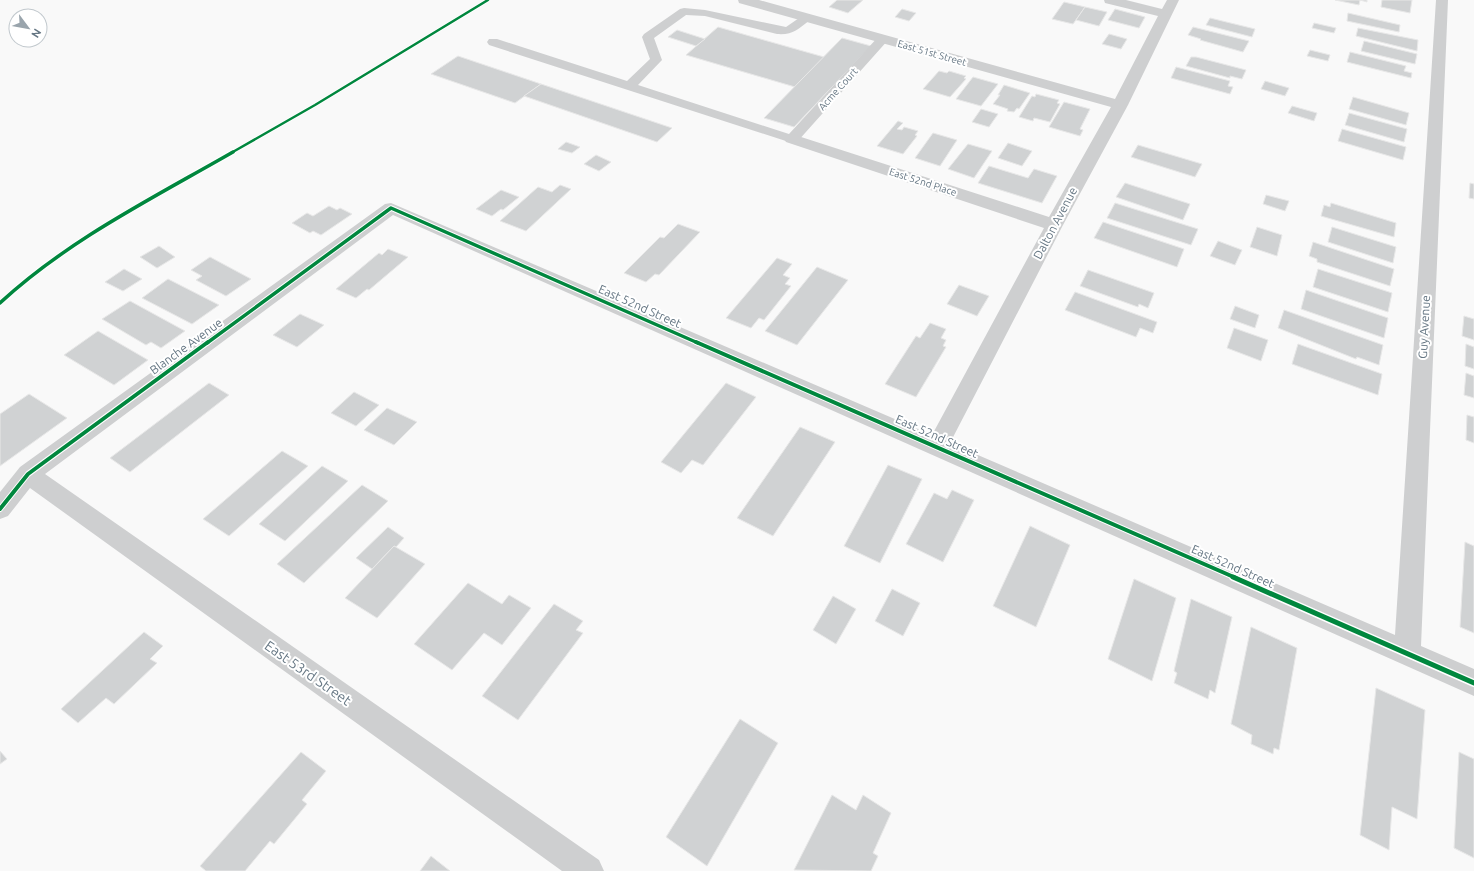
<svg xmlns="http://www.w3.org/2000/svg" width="1474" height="871" font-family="Ubuntu,sans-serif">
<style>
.building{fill:#d0d2d3;stroke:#e8e8e8}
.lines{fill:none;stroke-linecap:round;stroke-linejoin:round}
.service{fill:#cecfd0;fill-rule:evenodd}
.minor{fill:#cecfd0;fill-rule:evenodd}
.cycleway-far3-casing{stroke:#fff;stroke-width:4}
.cycleway-far2-casing{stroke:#fff;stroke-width:5.5}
.cycleway-far1-casing{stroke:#fff;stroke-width:6}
.cycleway-casing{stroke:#fff;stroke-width:8}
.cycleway-far3{stroke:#00873e;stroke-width:2.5}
.cycleway-far2{stroke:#00873e;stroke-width:3.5}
.cycleway-far1{stroke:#00873e;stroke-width:4}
.cycleway{stroke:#00873e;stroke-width:5}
.labels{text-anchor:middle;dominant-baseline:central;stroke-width:4;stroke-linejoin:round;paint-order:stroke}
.far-street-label{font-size:10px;fill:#657683;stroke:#fff}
.street-label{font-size:12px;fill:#657683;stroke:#fff}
.near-street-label{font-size:14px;fill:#657683;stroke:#fff}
</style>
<rect width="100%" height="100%" fill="#f9f9f9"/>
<g class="building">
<path d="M837,0H863L848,13L829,7Z"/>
<path d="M1335,0H1367V2L1360,0L1359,5Z"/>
<path d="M1382,0H1412L1410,13L1381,7Z"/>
<path d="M1064,2L1085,7L1073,24L1052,19Z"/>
<path d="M1085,7L1107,12L1099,26L1076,20Z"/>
<path d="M902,9L916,13L909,21L895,17Z"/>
<path d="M1115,9L1145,17L1139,28L1108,20Z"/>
<path d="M1348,13L1400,25L1399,32L1347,21Z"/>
<path d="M1210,18L1255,29L1252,37L1206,25Z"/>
<path d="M1314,23L1336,28L1334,33L1312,28Z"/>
<path d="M718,27L824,57L795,87L686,55Z"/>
<path d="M1193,27L1249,41L1243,52L1200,40L1201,39L1188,35Z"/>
<path d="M1358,28L1418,40L1417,51L1356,36Z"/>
<path d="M677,30L705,39L696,46L668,37Z"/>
<path d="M1109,34L1127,39L1121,49L1102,44Z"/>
<path d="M842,38L871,46L794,127L764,118Z"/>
<path d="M1364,41L1417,54L1415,64L1361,51Z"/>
<path d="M1310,50L1330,55L1328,61L1307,56Z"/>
<path d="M1350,52L1406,66L1404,71L1412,73L1411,78L1347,62Z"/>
<path d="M458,56L541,84L515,103L431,74Z"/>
<path d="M1191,57H1196L1246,70L1242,79L1230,76V78L1186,66Z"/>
<path d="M1176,67L1230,81L1228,86L1233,87L1230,94L1171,78Z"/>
<path d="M939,71L947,73L949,71L966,76L964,78L966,79L950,97L923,89Z"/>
<path d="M973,77L998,84L981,106L956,99Z"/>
<path d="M1265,81L1289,88L1285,96L1261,89Z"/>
<path d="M541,84L672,128L657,142L524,96Z"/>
<path d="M1004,85L1030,93L1019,109L1017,108L1014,112L1007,111L1008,109L993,104L1000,95H998Z"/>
<path d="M1036,94L1059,100L1057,103L1060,104L1050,122L1034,118L1033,121L1019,117L1032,96L1035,97Z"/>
<path d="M1353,97L1409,113L1406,125L1349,109Z"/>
<path d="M1064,102L1090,109L1080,129L1083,130L1080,136L1049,127Z"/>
<path d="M1292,106L1317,113L1314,121L1288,113Z"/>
<path d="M981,109L998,114L989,127L972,122Z"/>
<path d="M1349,113L1407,129L1404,142L1345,125Z"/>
<path d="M898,121L903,123L897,129L902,130L904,127L918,131L915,135L917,136L903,154L877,146Z"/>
<path d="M1342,129L1406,147L1403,160L1338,141Z"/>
<path d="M933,133L957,140L940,166L915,158Z"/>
<path d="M566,142L580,147L572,153L558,149Z"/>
<path d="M1008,143L1032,151L1022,166L998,158Z"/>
<path d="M968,144L992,151L974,178L948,169Z"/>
<path d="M1138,145L1202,164L1195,177L1131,157Z"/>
<path d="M596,155L611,162L599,171L584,164Z"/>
<path d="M989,166L1028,178L1034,169L1057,176L1042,203L978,183Z"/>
<path d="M1125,183L1190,204L1183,220L1116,197Z"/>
<path d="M1470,183L1474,184V199L1469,198Z"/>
<path d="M560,185L571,189L526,231L500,221L538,187L552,192Z"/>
<path d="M501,190L519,197L503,210L501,209L492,216L476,209Z"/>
<path d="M1266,195L1289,201L1285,211L1263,204Z"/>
<path d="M1115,203L1198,229L1191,245L1107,218Z"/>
<path d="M1331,203L1396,223L1394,237L1321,216L1324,205L1330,207Z"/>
<path d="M329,206L337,210L340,208L352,214L321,235L313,231L310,233L292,223L307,213L313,216Z"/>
<path d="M1103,222L1184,249L1177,267L1094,238Z"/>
<path d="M678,224L700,232L659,275L655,274L646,282L624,273L660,237L664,238Z"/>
<path d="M1257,227L1282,235L1277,256L1250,247Z"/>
<path d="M1332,227L1396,247L1393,263L1328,242Z"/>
<path d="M1218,241L1242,250L1235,265L1210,256Z"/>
<path d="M1313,242L1394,269L1390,286L1317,262V259L1309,256Z"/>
<path d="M159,246L175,257L157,268L140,257Z"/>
<path d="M388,249L408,257L369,290L367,289L356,298L336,289L379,253L382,255Z"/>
<path d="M210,257L251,279L226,296L196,280L202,276L191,270Z"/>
<path d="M777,258L792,264L783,275L790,278L785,284L791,286L764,320L759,318L751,328L726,318Z"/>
<path d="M817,267L848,280L797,345L765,331Z"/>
<path d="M124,269L142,279L123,291L105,282Z"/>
<path d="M1318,269L1392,293L1388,312L1313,287Z"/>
<path d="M1088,270L1154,293L1148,308L1139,304L1138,307L1080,286Z"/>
<path d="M168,279L219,305L192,324L142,298Z"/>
<path d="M959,285L989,296L977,316L947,304Z"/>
<path d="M1306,290L1388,318L1384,338L1301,309Z"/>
<path d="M1075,292L1157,322L1153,333L1140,328L1136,337L1065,310Z"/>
<path d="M130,301L185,331L161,348L151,342L146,345L102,319Z"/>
<path d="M1235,306L1259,315L1255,328L1230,319Z"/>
<path d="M1284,310L1383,345L1379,365L1357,357L1356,359L1278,328Z"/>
<path d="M300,314L324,325L297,347L273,335Z"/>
<path d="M1464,316L1474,319V340L1462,336Z"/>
<path d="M930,323L946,329L941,338L946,340L943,346L946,347L916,397L885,384L916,336L920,338Z"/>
<path d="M1234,328L1268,340L1261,361L1227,348Z"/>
<path d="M98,331L148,360L114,385L64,355Z"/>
<path d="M1298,344L1382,374L1378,395L1292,364Z"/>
<path d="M1466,344L1474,347V369L1465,366Z"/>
<path d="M1466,373L1474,376V398L1464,395Z"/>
<path d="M209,383L229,395L130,472L110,458Z"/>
<path d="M726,383L756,397L703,465L692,460L681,473L661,462Z"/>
<path d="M354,392L379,405L356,426L331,413Z"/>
<path d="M29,394L67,418L0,466V414Z"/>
<path d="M387,408L417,422L394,445L364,430Z"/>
<path d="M1467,415L1474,417V443L1466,440Z"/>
<path d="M800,427L835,442L773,536L737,518Z"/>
<path d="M282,451L308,466L229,536L203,519Z"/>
<path d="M888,465L922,479L880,563L844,546Z"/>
<path d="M322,466L348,481L285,541L259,524Z"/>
<path d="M362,485L388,501L304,583L277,564Z"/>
<path d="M952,490L974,500L943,562L906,544L934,493L947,499Z"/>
<path d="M1030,526L1070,545L1036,627L993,606Z"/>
<path d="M388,527L404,538L396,547L394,546L372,569L356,558Z"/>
<path d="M1465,542L1474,546V633L1460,627Z"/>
<path d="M394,546L425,564L377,618L345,598Z"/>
<path d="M1134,579L1176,598L1152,681L1108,659Z"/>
<path d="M468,583L502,604L509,595L531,608L502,645L484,633L452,670L414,644Z"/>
<path d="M892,589L920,603L903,636L875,621Z"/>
<path d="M833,596L856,609L836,644L813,630Z"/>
<path d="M1191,599L1232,617L1215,693L1210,690L1208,699L1174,683L1177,673L1174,671Z"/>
<path d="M554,604L583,621L576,630L583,633L518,720L482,696Z"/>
<path d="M1251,627L1297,648L1279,750L1274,748L1273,754L1251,744L1252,735L1231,724Z"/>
<path d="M144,632L163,646L150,659L157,663L114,704L106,698L78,723L61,709Z"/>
<path d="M1376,688L1425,710L1417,819L1392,807L1389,850L1360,835Z"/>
<path d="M740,719L778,743L707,866L666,837Z"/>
<path d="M0,751L7,759L0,764Z"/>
<path d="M301,752L326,771L302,800L307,804L274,844L270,841L245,871H206L200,866Z"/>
<path d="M1459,752L1474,759V858L1454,848Z"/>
<path d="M832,795L856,810L863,795L891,813L873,853L878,856L871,871L794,870Z"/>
<path d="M431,856L450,871H420Z"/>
</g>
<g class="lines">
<path class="service" d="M684,8L705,10L786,27L802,16H810L812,18L810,20C797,30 793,35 777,34L705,16L686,15L654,38L662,60L638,85L789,134L879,36H887L889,39L797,142L792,143L489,45L487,42L489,39H497L627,81L650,59L642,37L644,34L680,9Z"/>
<path class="minor" d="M738,0H759L1115,99L1158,16L1105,3L1104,0H1126L1162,9L1167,0H1179L1128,105L1063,225L950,443L1395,635L1436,0H1448L1421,646L1474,669V696L393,215L45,474L599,860L604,871H562L30,488L8,516L0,519V492L20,467L385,204L391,203L932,435L1044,228L786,142L784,139L786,136L792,134L798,136L1049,217L1111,107L739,3Z"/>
<defs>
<path id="cycleway-far3" d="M231,153L315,105L488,0"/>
<g id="cycleway-far2">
<path d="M0,303C68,240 153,198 233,152"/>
<path d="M207,343L391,208L698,343"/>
</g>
<g id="cycleway-far1">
<path d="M696,342L1236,578"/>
<path d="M0,509L28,474L208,342"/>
</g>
<path id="cycleway" d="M1233,577L1474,683"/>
</defs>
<use href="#cycleway-far3" class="cycleway-far3-casing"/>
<use href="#cycleway-far2" class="cycleway-far2-casing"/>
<use href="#cycleway-far1" class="cycleway-far1-casing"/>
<use href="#cycleway" class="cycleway-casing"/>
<use href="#cycleway-far3" class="cycleway-far3"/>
<use href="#cycleway-far2" class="cycleway-far2"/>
<use href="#cycleway-far1" class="cycleway-far1"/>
<use href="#cycleway" class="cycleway"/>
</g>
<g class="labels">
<g class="far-street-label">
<text transform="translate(932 53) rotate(16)">East 51st Street</text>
<text transform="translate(838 89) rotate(-48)">Acme Court</text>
<text transform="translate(923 182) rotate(18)">East 52nd Place</text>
</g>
<g class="street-label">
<text transform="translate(1055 223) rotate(-62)">Dalton Avenue</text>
<text transform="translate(640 306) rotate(24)">East 52nd Street</text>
<text transform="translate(1424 327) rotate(-87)">Guy Avenue</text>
<text transform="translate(186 346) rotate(-36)">Blanche Avenue</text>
<text transform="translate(937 436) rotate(24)">East 52nd Street</text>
<text transform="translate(1233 566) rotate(24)">East 52nd Street</text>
</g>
<g class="near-street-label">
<text transform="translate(308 673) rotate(35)">East 53rd Street</text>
</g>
</g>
<g transform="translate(28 28) rotate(122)"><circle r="19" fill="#ffffff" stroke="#c1c8cd"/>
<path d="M0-3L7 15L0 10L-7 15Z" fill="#99a4ac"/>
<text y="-6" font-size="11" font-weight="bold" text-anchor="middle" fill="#657683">N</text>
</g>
</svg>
